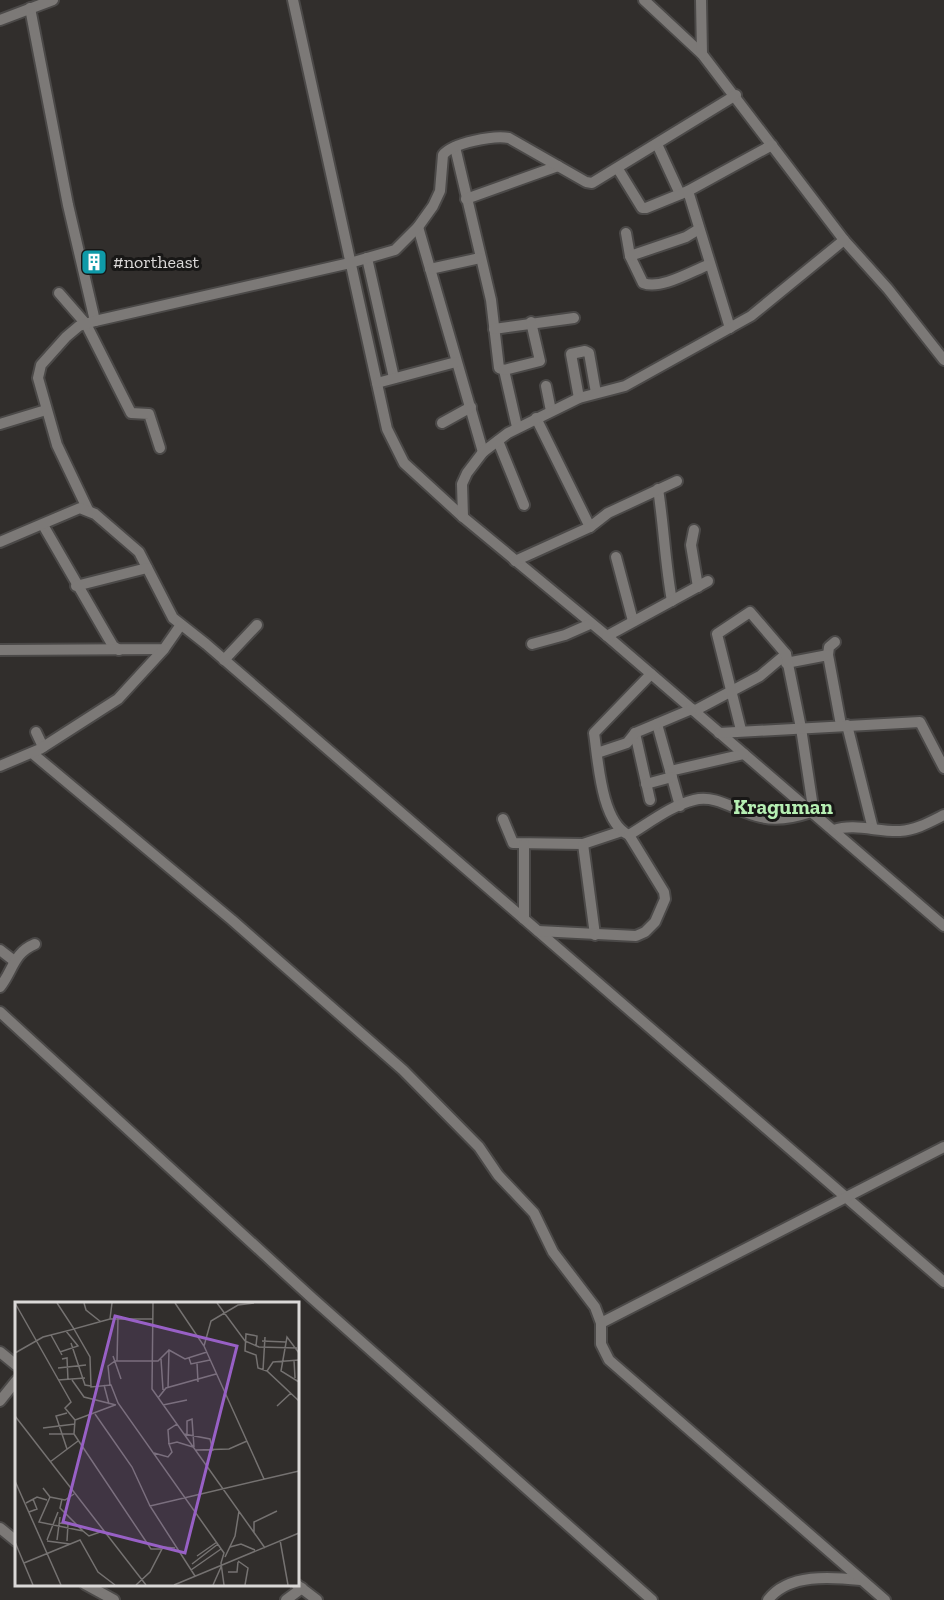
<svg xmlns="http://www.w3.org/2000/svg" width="944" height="1600" font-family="'Zilla Slab',serif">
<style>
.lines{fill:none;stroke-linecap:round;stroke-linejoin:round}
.minor-casing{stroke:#4b4948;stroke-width:14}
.minor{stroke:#7c7977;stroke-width:10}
.labels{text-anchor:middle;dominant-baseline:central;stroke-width:6;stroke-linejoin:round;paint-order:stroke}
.poi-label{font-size:18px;fill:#dbd9d8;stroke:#181716;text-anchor:start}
.quarter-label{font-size:21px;font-weight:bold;fill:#b6efb3;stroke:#181716}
.inset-road{fill:none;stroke:#757271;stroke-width:1.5}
.view{fill:#9860c6;fill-opacity:0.15;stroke:#9860c6;stroke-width:3}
.inset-edge{fill:none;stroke:#dbd9d8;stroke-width:3}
</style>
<rect width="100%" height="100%" fill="#312e2c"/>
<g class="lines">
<defs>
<g id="minor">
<path d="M293,0L387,429L404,463L463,517L607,636L944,926"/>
<path d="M644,0L702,54L844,240L888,289L944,360"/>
<path d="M701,0L702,54"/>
<path d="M30,8L68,205L95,321"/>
<path d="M0,20L53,0"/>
<path d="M657,144L680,194"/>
<path d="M455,147L491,300L499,368L504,370L517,427"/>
<path d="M618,169L642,208H646L688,191L772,145"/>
<path d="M688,191L730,328"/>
<path d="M466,199L558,166"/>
<path d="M418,227L483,452"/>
<path d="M626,233L630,256L643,283C661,290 692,271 708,265"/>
<path d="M630,256L686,237L699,229"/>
<path d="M367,258L394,378"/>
<path d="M430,269L480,258"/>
<path d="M59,293L86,324L131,413L149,414L160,448"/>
<path d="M494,329L574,318"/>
<path d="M504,370L540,361L531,322"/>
<path d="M377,383L456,362"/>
<path d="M546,386L551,411"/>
<path d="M579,398L571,354L585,351L589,353L596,393"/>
<path d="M536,418L590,527"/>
<path d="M442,423L471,407"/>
<path d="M0,424L46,410"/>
<path d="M498,441L524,505"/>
<path d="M658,489C664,527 665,563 672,601"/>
<path d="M88,510L57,445L38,378L41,365L66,337L79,326L95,321L350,263L395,250L418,227L433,206L440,191L443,155C452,143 494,135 509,138L586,182L592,183L736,95"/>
<path d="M463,517L462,484L467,473L483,452L508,433L579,398L625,386L751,316L844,240"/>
<path d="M43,525L113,646L119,650"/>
<path d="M694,530L691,545L698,587"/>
<path d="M0,542L80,508L95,514L139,552L173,618L206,644L944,1282"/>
<path d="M616,557L633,621"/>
<path d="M515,561L590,527L608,513L677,481"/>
<path d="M76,586L147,568"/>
<path d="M607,636L708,581"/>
<path d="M835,642L829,647L828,655L841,725"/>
<path d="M532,644L565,635L590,624"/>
<path d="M0,650L164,649L180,626"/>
<path d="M224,660L257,625"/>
<path d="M786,663L828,655"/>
<path d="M694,711L760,676L786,654"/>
<path d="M657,724L680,806"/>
<path d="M847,725L873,829"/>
<path d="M741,730L717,634L750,612L786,654L801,728L814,814"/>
<path d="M36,732L43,747"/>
<path d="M635,733L650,800"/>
<path d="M719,733L920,722L944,768"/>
<path d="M32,753L232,920L403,1070L479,1147L498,1175L534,1213L553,1252L595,1307L601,1323"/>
<path d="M597,753L627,743L635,733L692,709"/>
<path d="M0,766L40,749L118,699L164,649"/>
<path d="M670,771L744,754"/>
<path d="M646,784L672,777"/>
<path d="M503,819L513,843L583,844L622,831"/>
<path d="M834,830C854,823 878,832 900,831C916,830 930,822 944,815"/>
<path d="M629,835C601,823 598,759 594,733L651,674"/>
<path d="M583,844L595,935"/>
<path d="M524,919V844"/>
<path d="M538,931L636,936L645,932L655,922L665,899L664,892L629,835C649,823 672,805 694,800C718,794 738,813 761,817C776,821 796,817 811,812"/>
<path d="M0,950L13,960"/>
<path d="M0,987C13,971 13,953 35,944"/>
<path d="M0,1012L312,1298L652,1600"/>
<path d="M0,1352L16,1365"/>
<path d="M0,1401L16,1381"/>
<path d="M0,1528L16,1541"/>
<path d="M85,1584L114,1600"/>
<path d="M296,1584L317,1600"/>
<path d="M286,1600L302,1588"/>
<path d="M768,1600C788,1573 832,1577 861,1580"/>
<path d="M885,1600L609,1360L601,1344V1323L944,1147"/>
</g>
</defs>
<use href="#minor" class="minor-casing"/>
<use href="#minor" class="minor"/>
</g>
<defs>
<symbol id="building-square" viewBox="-11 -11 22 22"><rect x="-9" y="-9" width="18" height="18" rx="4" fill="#0f9aa8" stroke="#181716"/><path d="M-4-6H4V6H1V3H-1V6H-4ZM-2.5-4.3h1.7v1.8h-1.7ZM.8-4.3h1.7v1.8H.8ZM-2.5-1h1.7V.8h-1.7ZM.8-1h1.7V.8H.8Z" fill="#fff"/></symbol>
</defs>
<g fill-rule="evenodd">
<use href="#building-square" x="79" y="247" width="30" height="30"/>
</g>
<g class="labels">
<g class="poi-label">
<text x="113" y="262">#northeast</text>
</g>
<g class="quarter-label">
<text x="783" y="806">Kraguman</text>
</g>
</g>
<g transform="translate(15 1302)">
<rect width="284" height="284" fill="#312e2c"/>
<path class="inset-road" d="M0,1L56,100L50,106L60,118M42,1L59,27L95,17M69,1L71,8L86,20M97,1L95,17H138M138,1L137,87L250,246M160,1L189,44L249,177M202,1L230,39L244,45L282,46M36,33L47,53M247,39L271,40M56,41L70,83L76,84M189,44L196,19L223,3L239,1M241,44L242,34L231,32L230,49L241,53L243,66L252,69L284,99M45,50L63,44L51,29M0,51L28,35L59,27L75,55L76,85L96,83L103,101L209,251L206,261L209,283M284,51L272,35L266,69L284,80M98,54L106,77M174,56L176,62L195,58M47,57L52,56L53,78M146,57L148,88M279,58L280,76M102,59L103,16M182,61L183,80M43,66L71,63M248,68L250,35M252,69L258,60L284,58M43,78L70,76M57,78L69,95L101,103M89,83L94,102M95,83L93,64L100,59H143L154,48L170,57L192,50M153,86L154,48M143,96L151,86L201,72M100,103L60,118L59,132L136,247H146M148,103L172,98M262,104L276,91M80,112L117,165L135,204M0,114L131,283M28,126L60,122M34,132H59M169,132L195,137L198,149M172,132V119L177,117L179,145M154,142L153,128L162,122M52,147L41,114L52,111M181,148L214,147L232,139M139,151L153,155L157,150L154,142L162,140L178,145M35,160L63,139M0,179L46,283M28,186L35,195L50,198L59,192M35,195L24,220L68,229M47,197L45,206L68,229L74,234L88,229M11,201L22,195L32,198M14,210L22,207L18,197M44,221L53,222L52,239M239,231V220L262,209M32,238L43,210M42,238L45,215M265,238L273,283M32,239L55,242M0,240L18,283M215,245L226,242L240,248M182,254L202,240M210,255L220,234L224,209M223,259L233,266L230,283M9,261L65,238L83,270L100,283M177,262L203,242M176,268L206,247M213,270H222L223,260M180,274L135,204L284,169M121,283L135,270L148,245L160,246M159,283L284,231M198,283L206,265"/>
<path class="view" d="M100,14L222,44L170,251L48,220Z"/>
<rect width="284" height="284" class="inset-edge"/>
</g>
</svg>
